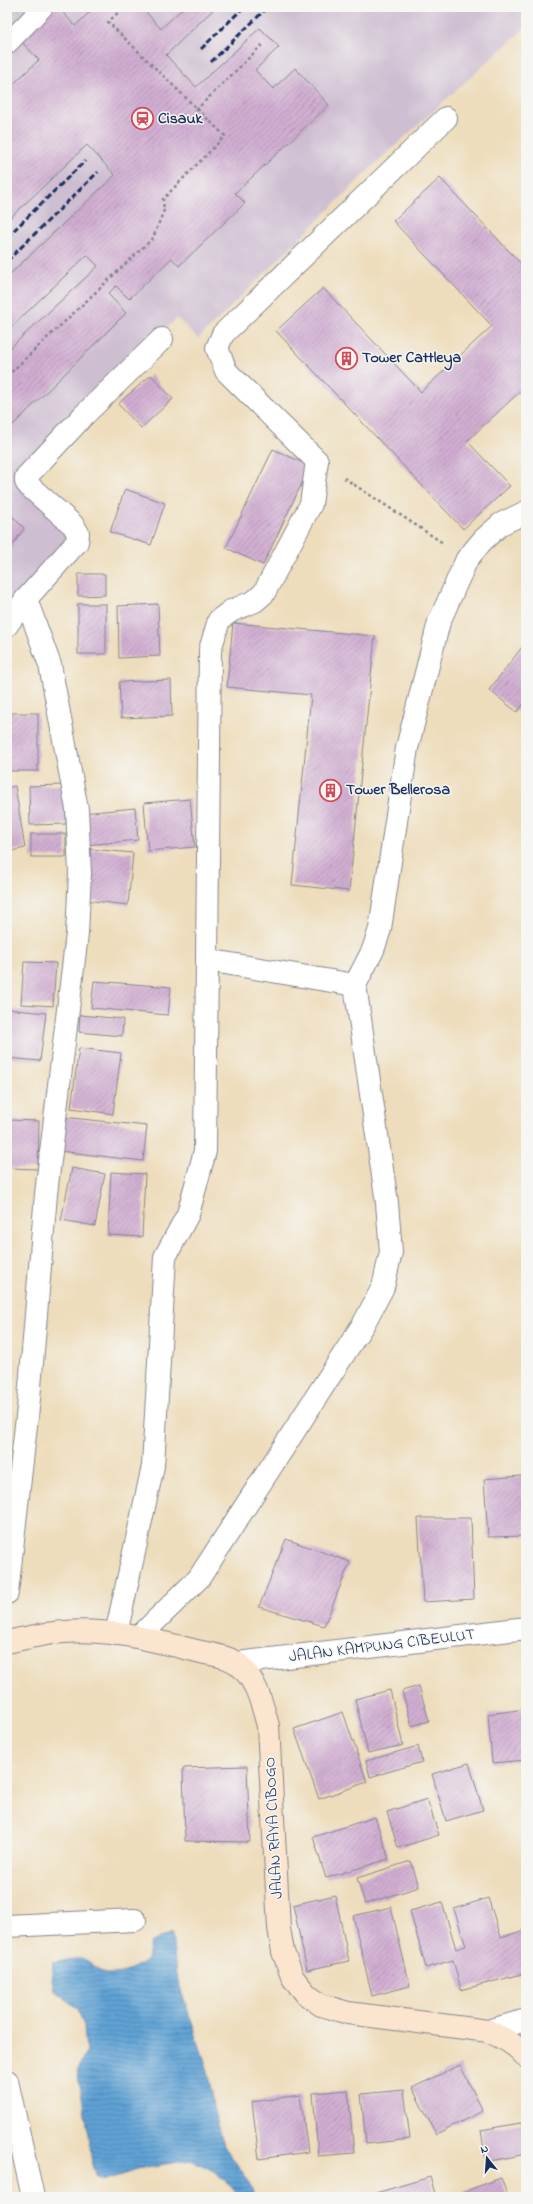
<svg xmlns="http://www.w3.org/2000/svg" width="533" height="2204" font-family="'Indie Flower',sans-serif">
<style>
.industrial{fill:#cebed1}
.water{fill:url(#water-rules);stroke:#3e699a}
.building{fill:url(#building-hatch)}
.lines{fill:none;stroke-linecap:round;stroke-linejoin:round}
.lane-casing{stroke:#84868d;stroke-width:22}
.street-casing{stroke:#84868d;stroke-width:24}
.secondary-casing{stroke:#84868d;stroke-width:24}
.path{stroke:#84868d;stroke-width:2.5;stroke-dasharray:3 3;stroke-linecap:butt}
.lane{stroke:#fff;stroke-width:20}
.street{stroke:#fff;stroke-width:22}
.secondary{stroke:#fce5cf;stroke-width:22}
.rail{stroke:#1b2f5e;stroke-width:3;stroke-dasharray:6 3;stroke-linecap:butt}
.labels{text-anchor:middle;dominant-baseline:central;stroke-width:3;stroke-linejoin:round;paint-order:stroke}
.poi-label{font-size:16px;font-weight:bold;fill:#1b2f5e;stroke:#f6f6f2;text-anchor:start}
.street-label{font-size:16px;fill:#1b2f5e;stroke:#f6f6f2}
</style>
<defs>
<pattern id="water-rules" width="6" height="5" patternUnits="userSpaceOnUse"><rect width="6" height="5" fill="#60a3d5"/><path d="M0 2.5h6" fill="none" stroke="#4e85b0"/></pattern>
<pattern id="building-hatch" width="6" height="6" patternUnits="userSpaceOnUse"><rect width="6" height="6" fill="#d1aed2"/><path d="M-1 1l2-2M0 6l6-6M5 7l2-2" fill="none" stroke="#a98eae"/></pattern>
</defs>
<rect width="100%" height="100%" fill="#f6f6f2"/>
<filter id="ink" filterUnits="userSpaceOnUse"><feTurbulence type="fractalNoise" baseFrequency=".025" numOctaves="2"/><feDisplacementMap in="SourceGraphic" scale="8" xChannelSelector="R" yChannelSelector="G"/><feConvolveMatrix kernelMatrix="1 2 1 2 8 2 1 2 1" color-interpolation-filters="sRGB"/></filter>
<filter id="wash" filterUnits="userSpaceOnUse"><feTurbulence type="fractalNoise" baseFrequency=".012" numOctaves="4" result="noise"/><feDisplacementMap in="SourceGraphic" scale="16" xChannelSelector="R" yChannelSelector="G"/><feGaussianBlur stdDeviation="0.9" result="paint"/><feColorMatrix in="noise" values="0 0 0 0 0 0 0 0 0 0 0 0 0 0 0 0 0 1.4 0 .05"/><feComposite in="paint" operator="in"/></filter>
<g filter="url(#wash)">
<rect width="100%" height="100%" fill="#eeddbc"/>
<path class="industrial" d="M7,7H526V27L376,163L198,339L177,318L153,340L18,478L79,541L7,629Z"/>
<path class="water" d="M172,1933L176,1975L208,2071L213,2107L224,2146L248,2180L255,2197H238L235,2190L210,2169L192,2160L146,2167L105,2180L96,2176L92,2165L89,2135L77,2070L86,2053L84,2026L78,2009L54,1990L52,1979L53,1963C64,1961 75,1957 87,1960C92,1962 93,1968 98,1970C114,1979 134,1971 147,1960L150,1943Z"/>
<g id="blocks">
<g class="building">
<path d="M55,7H58L75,26L95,7H152L146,12L161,29L184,7H216L166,55L196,87L260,28L279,47L255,70L273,89L295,68L329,105L235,193L245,203L179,266L172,258L129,299L116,286L108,294L126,313L7,431V351L98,266L87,255L7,331V277L115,175L87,145L7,221V161L12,156L7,150V90L39,60L20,40Z"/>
<path d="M440,178L526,269V386L467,441L510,486L463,529L276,331L323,288L421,392L492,326L393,221Z"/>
<path d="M151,375L173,399L141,428L118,404Z"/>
<path d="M273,449L310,466L263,565L226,548Z"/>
<path d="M125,489L165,503L151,545L110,532Z"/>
<path d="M7,511L24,528L7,554Z"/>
<path d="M78,574H105V595L78,596Z"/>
<rect x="78" y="604" width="28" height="50"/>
<path d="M158,604L160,656L119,658L118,606Z"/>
<path d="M233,623L375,636L349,891L292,885L311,695L227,687Z"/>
<path d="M526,642V701L517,712L489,690Z"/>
<path d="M171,680L172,716L121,718L119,682Z"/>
<rect x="7" y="713" width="31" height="58"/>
<path d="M65,785L66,824L30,825L29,786Z"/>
<path d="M15,786L25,848L7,852V788Z"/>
<path d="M190,799L195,847L148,851L144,803Z"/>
<path d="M135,808L138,840L86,845L83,813Z"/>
<rect x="31" y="834" width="35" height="23"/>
<path d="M90,849L133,853L128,905L85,900Z"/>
<path d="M24,962L56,963L53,1006L21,1004Z"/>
<path d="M94,981L171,987L168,1015L91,1008Z"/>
<path d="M7,1009L46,1013L40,1061L7,1058Z"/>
<path d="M80,1015L123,1019L122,1036L79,1032Z"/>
<path d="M79,1048L121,1053L113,1114L71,1108Z"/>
<path d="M63,1117L147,1126L143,1161L59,1151Z"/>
<path d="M8,1120L39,1121L38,1169L7,1168Z"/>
<path d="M72,1168L105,1174L95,1226L61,1220Z"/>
<path d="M111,1172L145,1174L142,1237L108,1235Z"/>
<path d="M522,1476L526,1536L488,1537L484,1479Z"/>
<path d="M418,1518H471L474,1599L423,1602Z"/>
<path d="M286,1539L350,1562L324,1626L259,1607Z"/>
<path d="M419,1686L429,1721L412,1726L402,1691Z"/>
<path d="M390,1690L403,1745L368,1753L355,1699Z"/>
<path d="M526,1709V1760L492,1763L488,1714Z"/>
<path d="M343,1712L367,1782L319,1799L294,1729Z"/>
<path d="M418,1746L422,1762L370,1777L366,1761Z"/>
<path d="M469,1763L483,1810L446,1821L432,1774Z"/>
<path d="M247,1766L250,1842L185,1841L183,1768Z"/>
<path d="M427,1799L439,1835L398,1848L387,1812Z"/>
<path d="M375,1817L389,1859L326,1878L313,1837Z"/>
<path d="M411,1861L419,1887L365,1904L357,1878Z"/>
<path d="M335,1895L349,1961L307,1970L293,1905Z"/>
<path d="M488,1898L501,1937L526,1930V1973L461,1990L453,1960L426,1968L410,1911L442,1902L456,1949L466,1946L454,1909Z"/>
<path d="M391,1907L410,1986L372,1996L353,1916Z"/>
<path d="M460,2065L483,2111L436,2134L412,2088Z"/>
<path d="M348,2090L354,2153L318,2156L313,2093Z"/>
<path d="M404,2090L410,2139L366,2144L361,2094Z"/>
<path d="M300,2095L308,2152L259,2159L252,2102Z"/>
<path d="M526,2122V2154L486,2162L481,2130Z"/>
<path d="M430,2177L436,2197H378L376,2193Z"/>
<path d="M501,2178L508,2197H452V2196Z"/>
</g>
</g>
</g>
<g filter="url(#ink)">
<use href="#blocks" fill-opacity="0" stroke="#84868d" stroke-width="1"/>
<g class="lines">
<defs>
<path id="lane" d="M7,44L43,7"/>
<g id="street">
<path d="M26,599L77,542L78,533L73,525L29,486L26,482V477L84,415L162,339"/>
<path d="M7,625L26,599L50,665L77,809L80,873L77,934L46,1194L29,1399L7,1593"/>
<path d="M207,960L210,650L219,620L231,611L255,601L264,593L311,504L317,461L226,371L217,348L223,334L446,118"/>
<path d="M116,1634L153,1466L165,1257L188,1214L205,1151L207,960L355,985"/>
<path d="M139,1637L199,1578L364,1323L383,1287L391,1252L387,1203L355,985L373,950L380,929L407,748L439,622L467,559L483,540L501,524L526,512"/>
<path d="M238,1663L526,1628"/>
<path d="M7,1926L135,1920"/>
<path d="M488,2031L526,2020"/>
<path d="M7,2081L33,2197"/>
</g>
<path id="secondary" d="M7,1642C26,1638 45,1633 64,1632C111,1628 156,1641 201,1652C213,1655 228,1656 238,1664C257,1680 262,1704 268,1726L279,1928L283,1952L293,1978L307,1995L321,2005L348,2013L488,2031C503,2038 516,2044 526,2057"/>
</defs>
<use href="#lane" class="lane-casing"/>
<use href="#street" class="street-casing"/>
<use href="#secondary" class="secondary-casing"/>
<g class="path">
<path d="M196,110L263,44"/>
<path d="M7,376L153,238L164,210L163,199L225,136L108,22L124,7"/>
<path d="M344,478L443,543"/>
</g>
<use href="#lane" class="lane"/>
<use href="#street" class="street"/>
<use href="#secondary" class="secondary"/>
<g class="rail">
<path d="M201,49L244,7"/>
<path d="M211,62L268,7"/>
<path d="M7,237L85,161"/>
<path d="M7,261L98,172"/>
</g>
</g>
</g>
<defs>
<symbol id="station-ring" viewBox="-11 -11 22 22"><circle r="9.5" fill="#f6f6f2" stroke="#d1495b" stroke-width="1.5"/><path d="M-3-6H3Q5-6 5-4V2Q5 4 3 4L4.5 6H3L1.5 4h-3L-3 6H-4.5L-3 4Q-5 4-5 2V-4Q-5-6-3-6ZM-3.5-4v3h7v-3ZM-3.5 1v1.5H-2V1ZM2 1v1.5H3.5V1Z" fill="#d1495b"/></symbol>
<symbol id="building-ring" viewBox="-11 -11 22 22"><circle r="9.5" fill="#f6f6f2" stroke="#d1495b" stroke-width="1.5"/><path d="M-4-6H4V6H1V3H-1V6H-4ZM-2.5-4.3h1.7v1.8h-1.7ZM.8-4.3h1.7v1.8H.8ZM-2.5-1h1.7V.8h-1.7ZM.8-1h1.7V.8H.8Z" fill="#d1495b"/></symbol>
</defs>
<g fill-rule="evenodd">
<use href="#station-ring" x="130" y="106" width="25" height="25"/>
<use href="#building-ring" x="334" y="346" width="25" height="25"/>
<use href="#building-ring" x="318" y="778" width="25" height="25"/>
</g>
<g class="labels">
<g class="poi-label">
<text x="158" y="119">Cisauk</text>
<text x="362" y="358">Tower Cattleya</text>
<text x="346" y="790">Tower Bellerosa</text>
</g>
<g class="street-label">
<text transform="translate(382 1646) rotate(-7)">JALAN KAMPUNG CIBEULUT</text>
<text transform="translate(274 1828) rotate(-93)">JALAN RAYA CIBOGO</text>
</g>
</g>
<rect width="533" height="2204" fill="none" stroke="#f6f6f2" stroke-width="24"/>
<g transform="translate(487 2158) rotate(343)" stroke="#f6f6f2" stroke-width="3" paint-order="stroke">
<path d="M0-3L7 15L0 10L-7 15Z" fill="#1b2f5e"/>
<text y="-6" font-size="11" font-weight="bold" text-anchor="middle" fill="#1b2f5e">N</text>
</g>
</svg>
